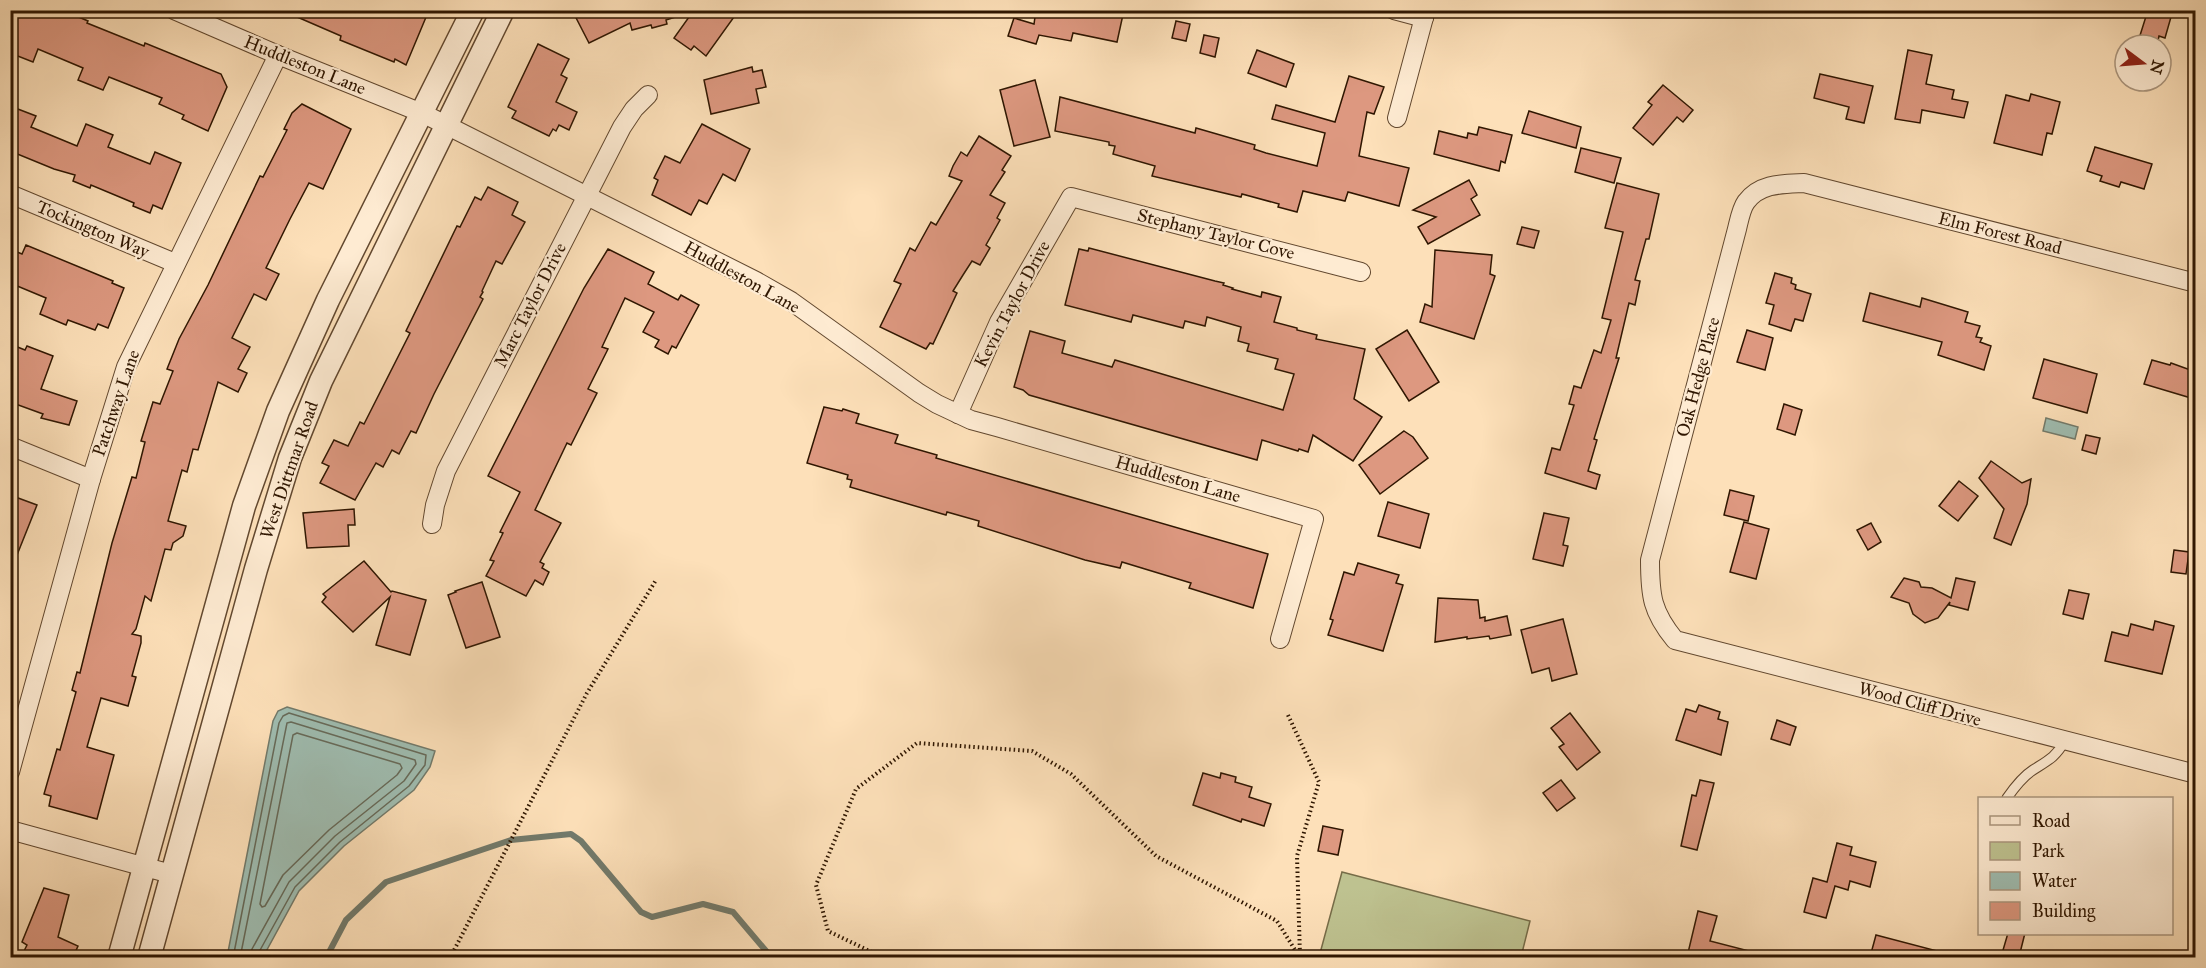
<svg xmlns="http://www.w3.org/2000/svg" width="2206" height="968" font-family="'IM FELL Great Primer',serif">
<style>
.green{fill:#bec290;stroke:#766c48;stroke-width:1.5}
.water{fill:#9fbdb1;stroke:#727a6b;stroke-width:1.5}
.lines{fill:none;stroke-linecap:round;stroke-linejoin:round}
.shore{stroke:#676a59;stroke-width:1.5}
.stream{stroke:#727a6b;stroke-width:6}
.building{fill:#dd9880;stroke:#2f1601;stroke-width:1.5}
.service-casing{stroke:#62482f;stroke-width:11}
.minor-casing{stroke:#62482f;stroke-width:20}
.tertiary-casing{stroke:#62482f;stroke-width:25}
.path{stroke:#2f1601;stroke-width:4;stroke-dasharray:1.5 3;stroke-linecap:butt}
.service{stroke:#feebd2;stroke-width:9}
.minor{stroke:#feebd2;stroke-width:18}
.tertiary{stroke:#feebd2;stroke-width:22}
.labels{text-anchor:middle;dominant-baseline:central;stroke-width:4.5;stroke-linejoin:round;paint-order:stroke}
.street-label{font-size:18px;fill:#2f1601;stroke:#feebd2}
</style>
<rect width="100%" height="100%" fill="#fde0b9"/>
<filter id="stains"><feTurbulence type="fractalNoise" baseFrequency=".00333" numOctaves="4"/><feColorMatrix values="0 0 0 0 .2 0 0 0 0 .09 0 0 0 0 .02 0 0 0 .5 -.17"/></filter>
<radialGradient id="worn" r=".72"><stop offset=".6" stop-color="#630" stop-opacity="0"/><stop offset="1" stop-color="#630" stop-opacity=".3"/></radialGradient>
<path class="green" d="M1342,872L1530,921L1521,957H1319Z"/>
<g class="water">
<path d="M2046,418L2078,427L2075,439L2043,431Z"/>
<path d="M287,707L435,751L430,767L414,790L344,846L299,891L263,957H227L273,721L278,711Z"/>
</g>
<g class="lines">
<g class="shore">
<path d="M297,733L400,764L402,768L397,775L329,830L283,875L265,906L262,907L260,904L293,735Z"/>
<path d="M233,958L279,723L283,716L289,713L426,755L425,765L409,786L340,842L295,887L259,952L258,958"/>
<path d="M240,958L287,723L291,722L415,760L416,764L404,781L335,836L289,882L252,949L251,958"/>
</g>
<path class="stream" d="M326,958L346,920L386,882L511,840L571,834L581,841L641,912L652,917L703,904L733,912L772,958"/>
</g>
<g class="building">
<path d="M10,10H62L88,21L87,23L144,46L145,43L221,74L227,87L208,131L182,119L184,115L159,104L162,98L152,94L109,77L103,90L78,80L83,68L38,49L33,62L10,53Z"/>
<path d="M281,10H429L406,65L395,59L394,62L340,40L341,36Z"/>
<path d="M572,10H685V14L666,20L667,24L652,28L651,25L632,30L630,23L589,43Z"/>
<path d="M694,10H739L706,56L694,46L691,50L674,38Z"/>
<path d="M1036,10H1124L1117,42L1073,33L1071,41L1039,35L1036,44L1008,36L1014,18L1034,24Z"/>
<path d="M2148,10H2173L2165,38L2159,36L2157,45H2137Z"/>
<path d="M1176,21L1190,24L1186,41L1172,38Z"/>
<path d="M1204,35L1219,38L1215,57L1200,53Z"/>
<path d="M538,44L569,59L561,75L567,78L556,102L577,112L569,130L559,125L556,131L553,129L549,136L512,118L516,111L508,107Z"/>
<path d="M1257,50L1294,64L1286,87L1248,73Z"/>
<path d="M1908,50L1932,55L1926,84L1954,90L1952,99L1968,102L1964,118L1922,110L1920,123L1895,119Z"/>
<path d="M752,67L753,72L762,70L766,87L756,89L759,103L711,114L704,80Z"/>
<path d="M1820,74L1873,86L1864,123L1846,119L1849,107L1814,98Z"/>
<path d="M1349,76L1384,87L1374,114L1367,112L1359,156L1409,168L1399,206L1348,192L1345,201L1303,191L1297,212L1278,207L1279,204L1242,194L1241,197L1152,176L1155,166L1113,154L1115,146L1109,145V142L1055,131L1060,97L1195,133L1196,128L1255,145L1254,149L1266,153L1317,166L1325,133L1272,119L1276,105L1335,122Z"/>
<path d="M1035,80L1050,137L1014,146L1000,90Z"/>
<path d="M1663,85L1693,110L1683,122L1677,117L1653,145L1633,128L1652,105L1648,102Z"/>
<path d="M2031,94L2060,102L2052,134L2047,133L2042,155L1994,143L2006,95L2029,101Z"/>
<path d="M302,104L351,129L323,189L309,183L290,219L266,268L279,274L266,300L254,294L232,338L250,347L238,369L247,373L238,392L218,382L198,450L193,449L187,472L182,470L168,521L186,526L183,536L173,543L171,550L165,549L151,601L145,596L136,629L132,634L141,636V643L132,676L136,677L128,706L101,698L87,747L114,755L97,819L49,806L51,796L44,794L57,749L60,750L76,692L72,690L77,672L80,673L112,543L132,477L136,478L145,442L141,441L153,402L160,404L173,371L167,369L179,339L208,285L260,176L263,177L287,130L284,129L292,113Z"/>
<path d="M10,106L36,116L31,127L77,146L86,124L113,135L108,147L150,164L155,152L181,163L162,209L153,205L150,213L133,206L134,203L91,185L90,188L73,181L75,175L54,169L10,151Z"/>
<path d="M1529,111L1581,127L1576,148L1522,133Z"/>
<path d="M702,124L750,149L735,181L723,174L707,204L699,200L691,215L652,195L658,180L654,178L665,156L680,163Z"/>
<path d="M1479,127L1512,135L1505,163L1501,161L1499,171L1434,154L1439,131L1467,138L1468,133L1477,135Z"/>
<path d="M979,136L1011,156L1002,170L1005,172L990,195L1005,203L997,218L1000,220L986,245L990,248L980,265L972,261L963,275L953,291L957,293L933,344L930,343L926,349L880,327L901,284L894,281L910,248L915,251L931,222L936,225L962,181L949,176L953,166L961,152L967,156Z"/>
<path d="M2095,147L2152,164L2144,189L2121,182L2119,187L2100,181L2102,176L2087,171Z"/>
<path d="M1581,148L1621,158L1614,183L1575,172Z"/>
<path d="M1469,180L1477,195L1471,199L1480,215L1428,244L1418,227L1436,217L1413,210Z"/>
<path d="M1617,183L1659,194L1649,239H1646L1635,280L1640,281L1635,305L1629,303L1616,358H1619L1594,439L1597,440L1588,471L1600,475L1596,489L1545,473L1552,448L1560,450L1574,405L1569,404L1574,386L1581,388L1594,350L1601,353L1611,320L1602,318L1623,232L1605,228Z"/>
<path d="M488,187L518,202L512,215L525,222L502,264L496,261L482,291L483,292L480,297L483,299L434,394L416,433L411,431L399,454L392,450L383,467L376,463L355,500L320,483L329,466L322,463L334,440L348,446L360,422L364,424L410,333L406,331L457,226L460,227L475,197L481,200Z"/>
<path d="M1522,227L1539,231L1534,248L1517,244Z"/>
<path d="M26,245L113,281L112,283L124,288L108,328L98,324L95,330L68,320L66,325L40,314L46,298L10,283V249L22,254Z"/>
<path d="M1089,248L1215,281L1224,283L1223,285L1233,288L1232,289L1261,297L1262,292L1281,297L1274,322L1297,328V330L1317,335L1316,339L1365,349L1354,399L1382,417L1353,461L1313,435L1308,452L1299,449L1298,451L1262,440L1257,460L1029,395L1023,390L1014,387L1030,331L1065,341L1062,353L1112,367L1115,360L1283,410L1294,374L1275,369L1278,359L1247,351L1249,344L1238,341L1241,327L1207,317L1205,326L1185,321L1183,328L1133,315L1131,322L1065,305L1079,249L1088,251Z"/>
<path d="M608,249L654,272L648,284L678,300L681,295L699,305L676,348L672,346L668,354L655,347L659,340L643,332L654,312L625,298L602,347L608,349L588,389L597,393L571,445L567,443L535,510L561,523L540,562L544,564L542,568L549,572L543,585L535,580L526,596L486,576L494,561L490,560L503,533L500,532L520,492L488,476L584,288Z"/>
<path d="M1435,250L1492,255L1490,274L1495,276L1474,339L1420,322L1425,304L1432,307Z"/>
<path d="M1775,273L1792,278L1791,283L1796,285L1795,289L1811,294L1803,321L1795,319L1791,331L1769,324L1774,305L1766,303Z"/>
<path d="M1870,293L1920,307L1922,298L1968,312L1965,322L1980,326L1976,337L1982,338L1980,342L1991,346L1984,370L1938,355L1942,342L1863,321Z"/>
<path d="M1407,330L1439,382L1409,401L1376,349Z"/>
<path d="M1747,330L1773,338L1765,370L1737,362Z"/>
<path d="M10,344L25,350L27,346L53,356L41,389L77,401L69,425L41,418L43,414L10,402Z"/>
<path d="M2044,359L2097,374L2087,413L2033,398Z"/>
<path d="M2152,360L2170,365L2171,363L2196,372V383L2191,398L2144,384Z"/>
<path d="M1784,404L1802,410L1795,435L1777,429Z"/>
<path d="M824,407L842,411L843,409L859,414L856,423L898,435L895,443L937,455L936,458L1268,554L1253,608L1189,588L1191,583L1122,562L1120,568L1085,560L978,526L979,521L947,512L946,515L850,487L852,480L847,479L848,475L807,463Z"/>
<path d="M1404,431L1413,437L1428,458L1380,494L1359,465Z"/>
<path d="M2086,435L2100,438L2096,454L2082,450Z"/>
<path d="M1991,461L2022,483L2031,479L2027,504L2011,545L1994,538L2004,509L1979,478Z"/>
<path d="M1959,481L1978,496L1958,521L1939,506Z"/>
<path d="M1730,490L1754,496L1748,521L1724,515Z"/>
<path d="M10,495L37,505L11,570H10Z"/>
<path d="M1388,502L1429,514L1420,548L1378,536Z"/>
<path d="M354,509L355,525H348L349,546L307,548L303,513Z"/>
<path d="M1544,513L1569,518L1563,545L1568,546L1563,566L1533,559Z"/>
<path d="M1744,522L1769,529L1756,579L1730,572Z"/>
<path d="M1871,523L1881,542L1868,550L1857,530Z"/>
<path d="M2174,550L2189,552L2186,574L2171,572Z"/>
<path d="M364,561L391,592L392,591L426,600L410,655L376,645L390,597L353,632L322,602L326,597L323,594Z"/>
<path d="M1358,563L1399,575L1396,583L1403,585L1383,651L1328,635L1333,620L1330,619L1344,572L1354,575Z"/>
<path d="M1904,578L1919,582L1921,587L1932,588L1951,598L1956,578L1975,582L1968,610L1949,605L1950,602L1938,618L1925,623L1913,614L1909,603L1891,597Z"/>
<path d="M482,582L500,637L466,648L448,595L456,592L455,591Z"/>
<path d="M2069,590L2089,594L2083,619L2063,614Z"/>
<path d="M1438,598L1478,600L1480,618L1485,617V621L1507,616L1511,635L1490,639L1489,636L1467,639V637L1435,642Z"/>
<path d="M1563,619L1577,674L1552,681L1549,668L1532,673L1521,630Z"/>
<path d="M2155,621L2174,626L2162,674L2105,661L2112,632L2128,636L2131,624L2153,630Z"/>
<path d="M1699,705L1720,712L1718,719L1728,722L1721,755L1676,740L1686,709L1696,712Z"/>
<path d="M1570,713L1600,752L1577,770L1559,747L1564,744L1551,728Z"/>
<path d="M1777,720L1796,727L1790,745L1771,739Z"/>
<path d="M1203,773L1220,778L1221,773L1236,777L1235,782L1252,787L1249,797L1271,804L1264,826L1242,819L1241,822L1193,805Z"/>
<path d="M1561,780L1575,798L1557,811L1543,793Z"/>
<path d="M1700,780L1714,783L1697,850L1681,846L1692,795L1696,796Z"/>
<path d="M1323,826L1343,830L1338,855L1318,851Z"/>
<path d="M1837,843L1852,847L1850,855L1876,862L1870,887L1850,881L1848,890L1835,886L1826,918L1804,912L1813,878L1827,882Z"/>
<path d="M44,888L69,895L58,937L78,946L73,957H21L27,945L22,942Z"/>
<path d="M1698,911L1717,916L1710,941L1753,952V957H1687Z"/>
<path d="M2008,933H2025L2019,957H2001Z"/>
<path d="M1876,935L1941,952V957H1870Z"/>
</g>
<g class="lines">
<defs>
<path id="service" d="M2007,798C2014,788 2022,777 2033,770C2047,761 2056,757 2064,742"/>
<g id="minor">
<path d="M174,10L278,55L422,113L756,281L791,301L919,393L937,404L971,420L997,427L1314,519L1280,639"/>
<path d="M1394,10L1424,18"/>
<path d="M1397,118L1426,10"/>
<path d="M10,194L175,263"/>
<path d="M2196,283L1804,183C1783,184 1760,183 1746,202C1741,209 1739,221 1737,229L1650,560C1650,596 1652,612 1675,640L2196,774"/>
<path d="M958,414L999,322L1071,197L1361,272"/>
<path d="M10,446L91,479"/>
<path d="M432,524L435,505L446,471L622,127L634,109L648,95"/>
<path d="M10,772L91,479L126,367L278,55"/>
<path d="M10,830L171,874"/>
</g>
<g id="tertiary">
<path d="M119,958L244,506L278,411L328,300L473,10"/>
<path d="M149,958L256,569L290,458L321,381L503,10"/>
</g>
</defs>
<use href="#service" class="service-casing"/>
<use href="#minor" class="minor-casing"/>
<use href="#tertiary" class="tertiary-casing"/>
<g class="path">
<path d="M1288,715L1319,782L1297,856L1300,956"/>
<path d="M450,958L587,693L656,580"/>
<path d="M884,958L828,931L816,885L856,789L917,743L1032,751L1071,774L1156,856L1277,921L1300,958"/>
</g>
<use href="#service" class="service"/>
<use href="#minor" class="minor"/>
<use href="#tertiary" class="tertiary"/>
</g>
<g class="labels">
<g class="street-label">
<text transform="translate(305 65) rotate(22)">Huddleston Lane</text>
<text transform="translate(93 229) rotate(23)">Tockington Way</text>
<text transform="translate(2000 233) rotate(14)">Elm Forest Road</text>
<text transform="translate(1216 234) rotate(14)">Stephany Taylor Cove</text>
<text transform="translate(742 277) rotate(29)">Huddleston Lane</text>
<text transform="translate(1012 304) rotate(-62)">Kevin Taylor Drive</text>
<text transform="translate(530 305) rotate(-63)">Marc Taylor Drive</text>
<text transform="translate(1698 377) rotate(-75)">Oak Hedge Place</text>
<text transform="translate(116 403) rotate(-71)">Patchway Lane</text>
<text transform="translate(289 470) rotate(-71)">West Dittmar Road</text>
<text transform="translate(1178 479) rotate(16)">Huddleston Lane</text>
<text transform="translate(1920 704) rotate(15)">Wood Cliff Drive</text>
</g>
</g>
<rect width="2206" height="968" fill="none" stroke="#fde0b9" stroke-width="36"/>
<rect x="12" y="12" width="2182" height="944" fill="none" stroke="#2f1601" stroke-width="3"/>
<rect x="18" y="18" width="2170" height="932" fill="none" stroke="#2f1601" stroke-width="1.5"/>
<rect x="1978" y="797" width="195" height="138" fill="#feebd2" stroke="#ab967e" stroke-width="1.5"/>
<rect x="1990" y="816" width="30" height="9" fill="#feebd2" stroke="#ab967e" stroke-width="1.5"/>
<text x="2032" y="827" font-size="18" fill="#2f1601">Road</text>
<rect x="1990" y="842" width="30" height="18" fill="#bec290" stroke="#ab967e" stroke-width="1.5"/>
<text x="2032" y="857" font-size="18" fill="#2f1601">Park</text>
<rect x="1990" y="872" width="30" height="18" fill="#9fbdb1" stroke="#ab967e" stroke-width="1.5"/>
<text x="2032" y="887" font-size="18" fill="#2f1601">Water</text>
<rect x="1990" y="902" width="30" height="18" fill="#dd9880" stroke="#ab967e" stroke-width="1.5"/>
<text x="2032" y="917" font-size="18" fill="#2f1601">Building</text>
<g transform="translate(2143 63) rotate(106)"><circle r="28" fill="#feebd2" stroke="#ab967e" stroke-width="1.5"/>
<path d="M0-4.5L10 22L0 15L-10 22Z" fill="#8f2418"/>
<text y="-9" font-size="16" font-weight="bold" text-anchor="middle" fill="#2f1601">N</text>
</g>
<rect width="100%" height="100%" filter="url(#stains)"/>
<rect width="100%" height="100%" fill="url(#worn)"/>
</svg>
